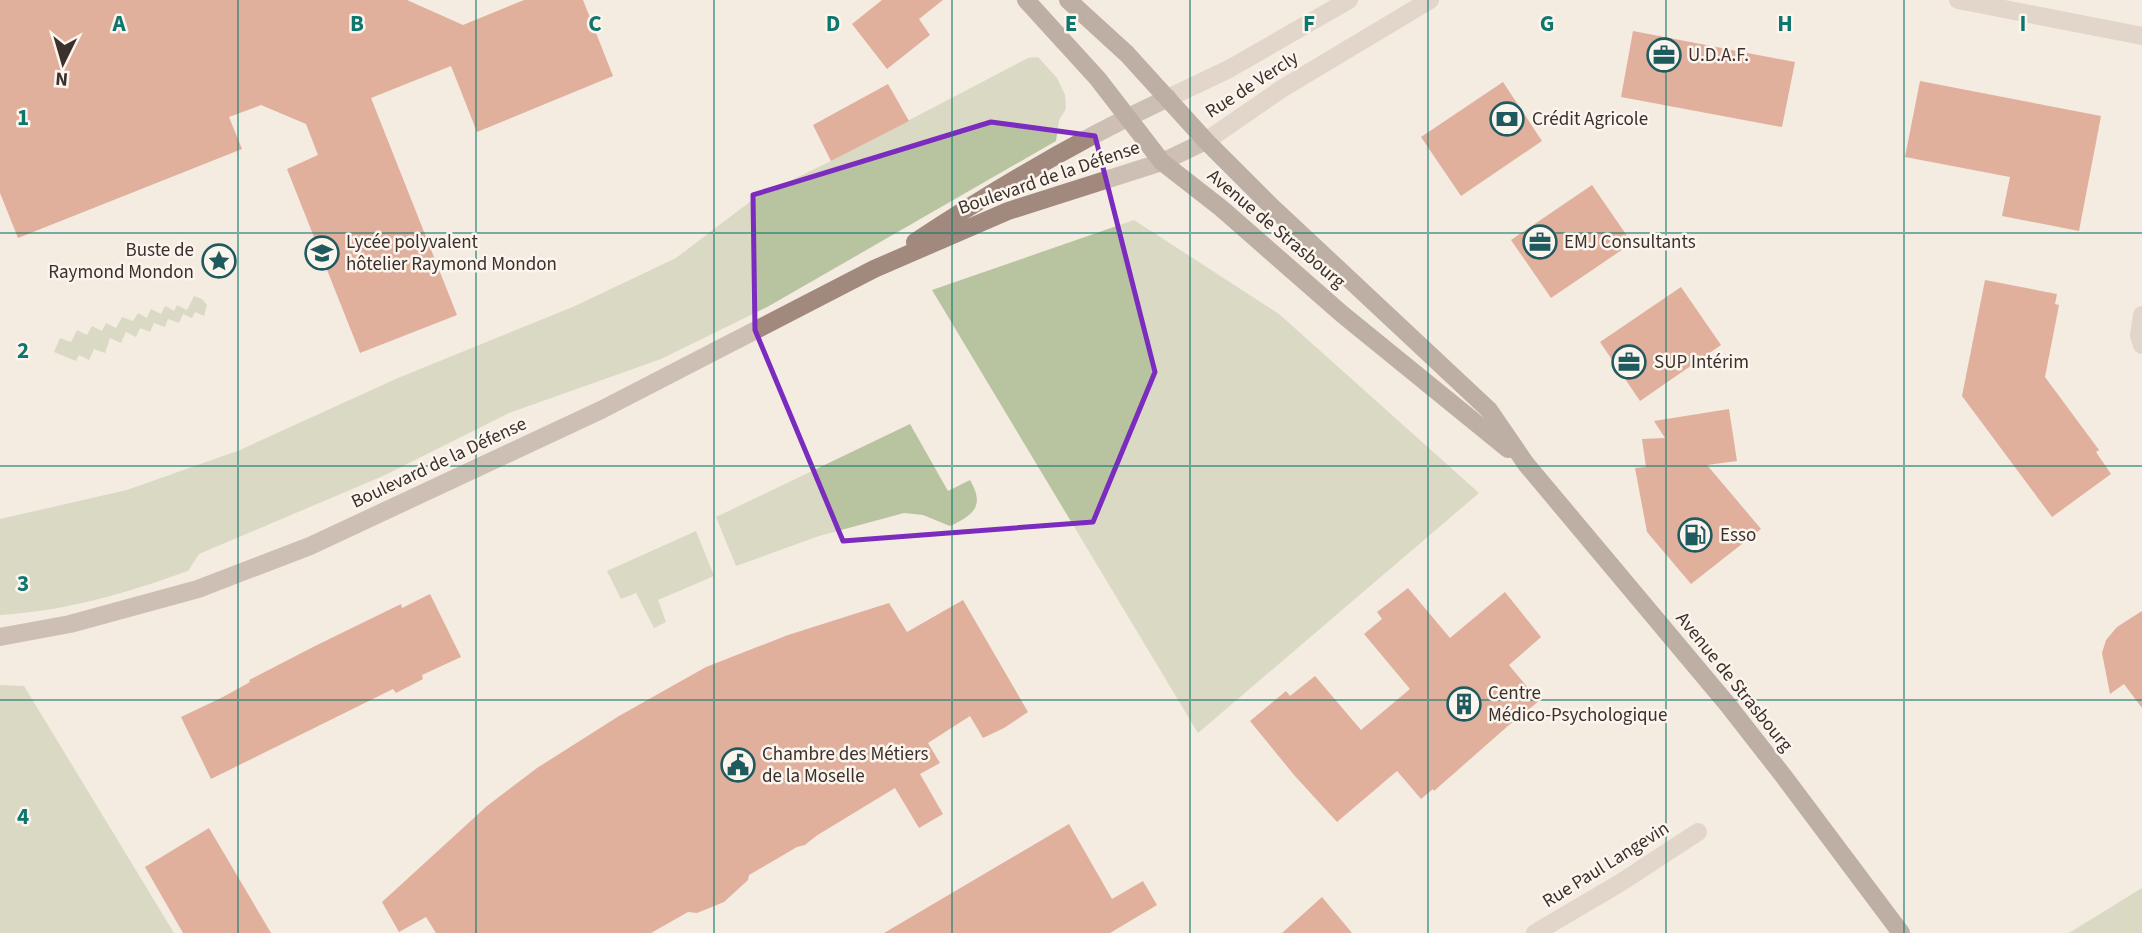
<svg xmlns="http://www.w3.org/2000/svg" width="2142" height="933" font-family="'Source Sans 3',sans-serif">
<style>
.green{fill:#b8c4a0}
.building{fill:#c8694b}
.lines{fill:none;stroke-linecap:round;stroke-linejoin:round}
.street{stroke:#cdbbac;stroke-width:18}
.secondary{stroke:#a18a7d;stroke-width:18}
.primary{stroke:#7d675c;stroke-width:18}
.marked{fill:none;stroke:#7b2cbf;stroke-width:5;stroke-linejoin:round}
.grid{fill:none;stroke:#0f766e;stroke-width:2;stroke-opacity:0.55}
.labels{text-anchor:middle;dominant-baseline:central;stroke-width:5;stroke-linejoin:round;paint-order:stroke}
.poi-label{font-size:19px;fill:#3b302b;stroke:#fbf5ee;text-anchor:start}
.street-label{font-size:19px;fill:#3b302b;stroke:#fbf5ee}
.grid-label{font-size:23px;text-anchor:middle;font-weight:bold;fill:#0f766e;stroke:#fbf5ee;stroke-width:5;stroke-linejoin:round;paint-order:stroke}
</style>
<rect width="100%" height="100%" fill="#f4ebe1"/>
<g class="green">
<path d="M1038,57L1057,78L1065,95L1066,109L1059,120L1056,141L769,306L661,359L509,413L383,476L199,554L188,571C126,593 67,611 0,615V519L127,490L240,450L398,378L575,306L676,258L755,198L831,161L1028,58Z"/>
<path d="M1134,220L1279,314L1479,493L1198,733L932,290Z"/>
<path d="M194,296L202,299L207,305L204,316L195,312L192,318L183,314L179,323L168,319L165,327L154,323L150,332L140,328L136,337L126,332L121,343L110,338L105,353L94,349L89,360L79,355L76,361L54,352L60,338L71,342L77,330L87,335L92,326L102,331L106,323L116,328L122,317L133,321L138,313L147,318L151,309L161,314L165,306L174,311L177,305L187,310Z"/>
<path d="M910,424L948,491L970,480C985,506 974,515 950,526L923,515L904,513L819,536L736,566L716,517Z"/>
<path d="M696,531L714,576L658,600L666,622L654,628L636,593L621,599L607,571Z"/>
<path d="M0,685L24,686L174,933H0Z"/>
<path d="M2142,888V933H2069Z"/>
</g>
<g class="building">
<path d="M0,0H407L463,25L524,0H583L613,76L477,132L451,66L371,98L457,315L360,353L287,169L318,155L306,124L261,105L229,117L242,149L18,238L0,193Z"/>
<path d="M882,0H943L919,19L930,35L887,69L852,24Z"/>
<path d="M1633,31L1795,62L1782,127L1621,97Z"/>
<path d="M1920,81L2101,116L2079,231L2002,216L2010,177L1905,157Z"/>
<path d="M1503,82L1542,141L1461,196L1421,137Z"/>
<path d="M888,84L909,121L831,161L813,125Z"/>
<path d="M1592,185L1632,243L1551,298L1511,240Z"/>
<path d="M1985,280L2057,294L2055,304L2059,305L2045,377L2099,450L2096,452L2111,474L2052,517L1962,396Z"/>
<path d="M1681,287L1721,345L1640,401L1600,342Z"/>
<path d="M1729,409L1737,461L1707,465L1761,529L1691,584L1647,532L1635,468L1646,467L1642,439L1665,438L1654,421Z"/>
<path d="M1408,588L1450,638L1505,592L1541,637L1509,665L1539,701L1509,725L1434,791L1433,789L1421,799L1397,771L1337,822L1294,775L1250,721L1286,691L1290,696L1315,676L1361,730L1410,689L1364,634L1382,619L1377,612Z"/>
<path d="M430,594L461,657L422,675L423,679L396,693L393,689L211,779L181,717L223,697L250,682L249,680L315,646L401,604L402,608Z"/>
<path d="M963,600L1028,712L1004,728L983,738L970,716L928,743L940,763L920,774L943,814L919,828L895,788L816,836L805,845L797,847L749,875L748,880L724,902L697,913L688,912L651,933H436L426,917L399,932L382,902L487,806L537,768L619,716L706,667L788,635L889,603L907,632Z"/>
<path d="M2142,611V708L2124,684L2110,694L2102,653L2106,640L2117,627Z"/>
<path d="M1069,824L1112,899L1143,881L1157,905L1110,933H884Z"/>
<path d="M209,828L271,933H183L145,867Z"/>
<path d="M1322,897L1352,933H1282Z"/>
</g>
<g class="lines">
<g class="street">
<path d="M1958,0L2142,36"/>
<path d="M1168,98L1229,69L1349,0"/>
<path d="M1206,141L1283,88L1430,0"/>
<path d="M2142,315L2139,336L2142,345"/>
<path d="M1535,933L1620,883L1698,832"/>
</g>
<g class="secondary">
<path d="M915,242C998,187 1078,140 1168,98"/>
<path d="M0,637L70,624L198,589L310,546L601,410L874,269L1008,211L1162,162L1206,141"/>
</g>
<g class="primary">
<path d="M1026,0L1098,79L1162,162L1221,208L1342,314L1508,449"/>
<path d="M1068,0L1127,54L1206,141L1270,205L1489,410L1526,464L1728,705L1785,778L1901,933"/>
</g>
</g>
<path d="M0 0H2142V933H0ZM991,122L1095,136L1155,372L1093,522L843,541L755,330L753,195Z" fill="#f4ebe1" fill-opacity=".55" fill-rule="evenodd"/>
<path class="marked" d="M991,122L1095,136L1155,372L1093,522L843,541L755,330L753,195Z"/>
<path class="grid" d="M238,0V933M476,0V933M714,0V933M952,0V933M1190,0V933M1428,0V933M1666,0V933M1904,0V933M0,233H2142M0,466H2142M0,700H2142"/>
<defs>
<symbol id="office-ring" viewBox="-11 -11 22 22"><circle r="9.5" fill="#fbf5ee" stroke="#1f5a5e" stroke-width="1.5"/><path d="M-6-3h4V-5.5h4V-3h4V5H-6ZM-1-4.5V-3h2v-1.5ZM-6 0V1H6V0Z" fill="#1f5a5e"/></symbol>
<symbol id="bank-ring" viewBox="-11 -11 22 22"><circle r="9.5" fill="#fbf5ee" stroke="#1f5a5e" stroke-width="1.5"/><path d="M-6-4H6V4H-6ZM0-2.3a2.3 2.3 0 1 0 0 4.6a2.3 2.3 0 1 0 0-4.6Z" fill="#1f5a5e"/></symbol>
<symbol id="school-ring" viewBox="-11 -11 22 22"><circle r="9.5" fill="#fbf5ee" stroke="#1f5a5e" stroke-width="1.5"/><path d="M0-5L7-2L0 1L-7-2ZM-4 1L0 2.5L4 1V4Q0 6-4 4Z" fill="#1f5a5e"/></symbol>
<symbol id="sight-ring" viewBox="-11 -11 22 22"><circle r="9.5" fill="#fbf5ee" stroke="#1f5a5e" stroke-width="1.5"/><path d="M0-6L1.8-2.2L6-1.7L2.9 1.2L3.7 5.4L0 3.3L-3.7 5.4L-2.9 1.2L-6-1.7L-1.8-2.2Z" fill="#1f5a5e"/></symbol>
<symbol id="fuel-ring" viewBox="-11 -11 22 22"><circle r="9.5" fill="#fbf5ee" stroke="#1f5a5e" stroke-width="1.5"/><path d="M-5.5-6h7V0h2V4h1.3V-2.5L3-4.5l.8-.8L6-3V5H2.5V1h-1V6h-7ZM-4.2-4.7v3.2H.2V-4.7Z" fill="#1f5a5e"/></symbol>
<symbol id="building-ring" viewBox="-11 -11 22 22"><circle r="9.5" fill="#fbf5ee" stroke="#1f5a5e" stroke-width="1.5"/><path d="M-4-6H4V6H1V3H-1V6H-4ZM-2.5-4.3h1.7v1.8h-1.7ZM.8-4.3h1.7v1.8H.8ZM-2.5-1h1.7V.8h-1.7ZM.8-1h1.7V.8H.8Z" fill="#1f5a5e"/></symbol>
<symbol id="civic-ring" viewBox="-11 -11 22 22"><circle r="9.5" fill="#fbf5ee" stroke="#1f5a5e" stroke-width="1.5"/><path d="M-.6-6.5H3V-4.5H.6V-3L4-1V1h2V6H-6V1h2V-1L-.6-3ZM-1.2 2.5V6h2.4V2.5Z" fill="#1f5a5e"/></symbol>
</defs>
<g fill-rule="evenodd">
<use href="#office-ring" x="1645" y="36" width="38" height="38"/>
<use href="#bank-ring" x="1488" y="100" width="38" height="38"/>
<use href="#office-ring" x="1521" y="223" width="38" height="38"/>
<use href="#school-ring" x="303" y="234" width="38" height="38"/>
<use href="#sight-ring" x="200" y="242" width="38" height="38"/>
<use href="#office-ring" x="1610" y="343" width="38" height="38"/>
<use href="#fuel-ring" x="1676" y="516" width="38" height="38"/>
<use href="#building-ring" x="1445" y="685" width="38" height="38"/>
<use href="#civic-ring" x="719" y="746" width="38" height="38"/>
</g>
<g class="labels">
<g class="poi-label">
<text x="1688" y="55">U.D.A.F.</text>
<text x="1532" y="119">Crédit Agricole</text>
<text x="346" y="242">Lycée polyvalent<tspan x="346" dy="22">hôtelier Raymond Mondon</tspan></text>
<text x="1564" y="242">EMJ Consultants</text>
<text x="194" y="250" text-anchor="end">Buste de<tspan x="194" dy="22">Raymond Mondon</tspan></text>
<text x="1654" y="362">SUP Intérim</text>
<text x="1720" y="535">Esso</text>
<text x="1488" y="693">Centre<tspan x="1488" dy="22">Médico-Psychologique</tspan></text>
<text x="762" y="754">Chambre des Métiers<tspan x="762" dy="22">de la Moselle</tspan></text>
</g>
<g class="street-label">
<text transform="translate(1252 85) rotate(-33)">Rue de Vercly</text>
<text transform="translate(1049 178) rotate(-19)">Boulevard de la Défense</text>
<text transform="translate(1276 229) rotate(40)">Avenue de Strasbourg</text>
<text transform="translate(439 463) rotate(-25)">Boulevard de la Défense</text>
<text transform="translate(1734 682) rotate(51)">Avenue de Strasbourg</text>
<text transform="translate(1606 865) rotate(-32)">Rue Paul Langevin</text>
</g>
</g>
<g class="grid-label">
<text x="119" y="31">A</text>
<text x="357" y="31">B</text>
<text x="595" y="31">C</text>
<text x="833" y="31">D</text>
<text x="1071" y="31">E</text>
<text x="1309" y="31">F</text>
<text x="1547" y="31">G</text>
<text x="1785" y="31">H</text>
<text x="2023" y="31">I</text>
<text x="23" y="125">1</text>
<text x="23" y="358">2</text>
<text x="23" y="591">3</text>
<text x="23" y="824">4</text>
</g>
<g transform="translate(63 63) rotate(185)" stroke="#fbf5ee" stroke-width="5" paint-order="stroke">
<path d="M0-5L12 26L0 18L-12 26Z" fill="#3b302b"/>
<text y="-10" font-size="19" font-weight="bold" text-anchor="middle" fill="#3b302b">N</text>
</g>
</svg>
